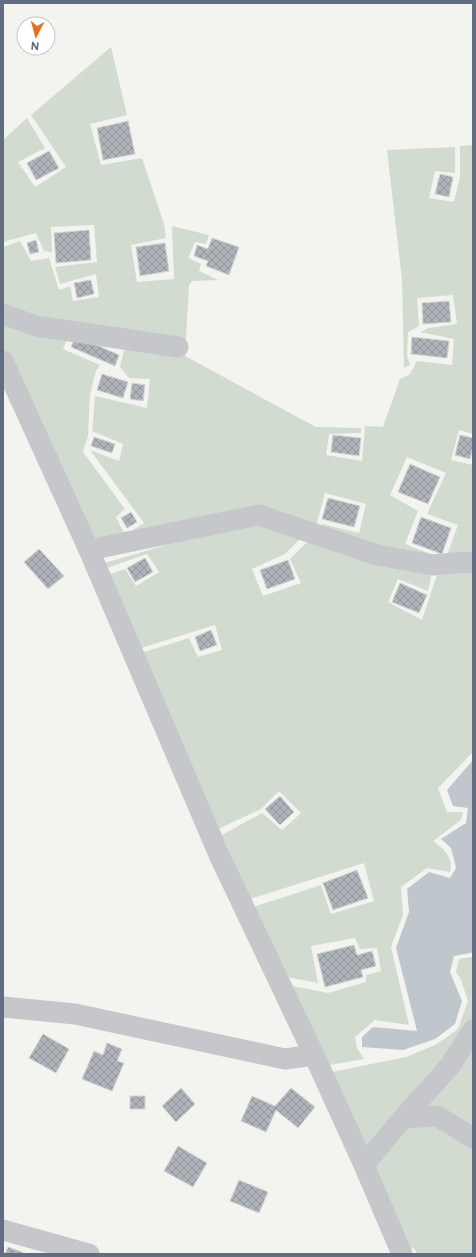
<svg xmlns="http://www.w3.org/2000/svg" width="476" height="1257" font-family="Commissioner,sans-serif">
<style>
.grass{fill:#d2dbd0}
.water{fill:#bfc7cd}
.building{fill:url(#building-cross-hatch);stroke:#d4d5d2}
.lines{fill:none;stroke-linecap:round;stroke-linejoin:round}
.minor{stroke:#c5c7cb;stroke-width:21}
</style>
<defs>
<pattern id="building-cross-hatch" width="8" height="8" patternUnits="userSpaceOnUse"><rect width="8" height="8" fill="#aeb3b9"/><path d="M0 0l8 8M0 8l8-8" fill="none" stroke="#91969c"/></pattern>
</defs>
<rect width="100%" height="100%" fill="#f3f4ef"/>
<g class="grass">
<path d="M111,47L127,115L90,124L101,165L142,158L164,224L166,238L131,245L137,282L174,279L172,226L209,235L206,244L195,242L188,258L201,264L199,271L218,280L192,281L189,285L185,356L316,427L361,428V433L329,434L326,455L362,461L365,426L383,427L400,379L410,374L417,361L452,365L454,339L420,332L429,328L457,324L453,295L417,298L419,326L408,332L407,356L410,365L404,368L402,280L387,150L455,147V173L435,171L429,198L454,202L460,177V146L473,145V434L459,430L451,460L473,465V560L446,558L458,525L427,514L446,473L407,457L390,495L418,511L405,544L433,555L319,535L322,524L359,533L366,504L325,493L315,530L260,510L97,556L3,349V323L69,335L63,349L100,365L96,371L90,394L88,436L83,452L125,509L116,517L125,535L144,523L90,450L119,461L123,444L92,431L95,396L147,408L150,379L129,378L120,367L126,342L3,315V247L20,241L31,261L49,258L59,290L70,286L73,301L99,297L96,274L60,284L55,267L97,262L94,225L51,227L52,252L44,251L36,233L3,242V140L27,118L45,148L18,162L35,187L66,167L31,115Z"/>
<path d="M256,519L301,538L285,554L252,569L263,596L301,583L290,559L309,540L433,569L428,591L398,579L388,602L422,620L439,569L473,566V752L438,788L447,812H463L461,820L433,841C444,849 454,858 450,872L427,868L401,887L403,915L391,947L409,1025L375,1020L355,1037L357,1048L364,1059L324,1066L287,985L328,993L366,982V975L381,971L377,948L360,949L355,938L311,946L318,983L286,977L253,907L321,885L331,914L374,901L364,863L250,899L222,835L262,813L282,830L301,813L279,791L261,809L218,829L141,653L189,638L198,657L222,650L215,625L138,649L108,575L125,569L136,586L159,572L147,554L104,569L101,564Z"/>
<path d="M473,957V1021L364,1158L327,1073L406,1057L437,1044L458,1029L468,1001L461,980L456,972L459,959L464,958Z"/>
<path d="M473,1034V1134L404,1117Z"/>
<path d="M436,1119L473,1142V1254H417L414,1248L403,1252L367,1165L400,1122Z"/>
</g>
<path class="water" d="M473,760V951L471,953L454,956L450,972L462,1001L455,1024L435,1039L403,1050L362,1047V1037L373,1027L417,1031L396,948L409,912L407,889L429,872L450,878L456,868L451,848L441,839L466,823L468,808L453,806L447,790Z"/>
<g class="building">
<path d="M128,121L135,154L103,160L97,128Z"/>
<path d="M49,151L59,168L36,180L27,163Z"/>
<path d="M440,174L453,177L449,197L435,194Z"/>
<path d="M89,230L91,260L56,263L54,233Z"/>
<path d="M212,238L239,247L229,275L206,266L208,261L194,256L197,245L208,249Z"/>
<path d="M36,240L39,252L30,254L27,243Z"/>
<path d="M165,243L169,271L140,276L136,247Z"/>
<path d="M91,280L94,294L77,298L74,283Z"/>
<path d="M449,301L451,322L423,324L422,303Z"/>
<path d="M76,336L119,355L115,366L71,347Z"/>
<path d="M412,337L449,341L447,358L411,354Z"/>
<path d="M102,374L128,382L123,398L97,390Z"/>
<path d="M132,383L145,385L143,401L130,399Z"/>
<path d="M333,435L361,438L359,456L331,452Z"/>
<path d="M460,435L473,438V447L470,459L455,455Z"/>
<path d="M94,437L115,444L112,453L91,446Z"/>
<path d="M410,464L440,477L428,504L398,492Z"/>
<path d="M328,498L360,506L354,527L322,519Z"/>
<path d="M131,512L137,522L127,528L121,518Z"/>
<path d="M421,517L451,528L442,554L412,543Z"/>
<path d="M39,549L64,576L48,589L24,562Z"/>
<path d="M145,558L153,572L135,582L127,568Z"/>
<path d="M288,560L295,579L267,589L260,570Z"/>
<path d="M400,583L427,595L419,613L392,602Z"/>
<path d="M211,630L217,645L200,651L195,637Z"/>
<path d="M280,796L294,812L280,825L265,809Z"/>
<path d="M357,870L368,898L333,910L323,883Z"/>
<path d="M354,945L357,955L372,951L376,966L361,970L363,977L325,987L317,954Z"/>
<path d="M43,1034L69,1049L56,1073L29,1058Z"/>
<path d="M107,1043L122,1049L117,1061L124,1063L112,1091L82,1079L94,1051L103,1055Z"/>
<path d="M181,1088L195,1104L176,1122L162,1106Z"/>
<path d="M291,1088L315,1107L298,1128L276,1110L266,1132L241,1121L252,1096L275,1106Z"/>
<rect x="130" y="1096" width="15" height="13"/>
<path d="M178,1146L207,1163L193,1187L164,1171Z"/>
<path d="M239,1180L268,1192L259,1213L230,1201Z"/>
<path d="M8,1247L27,1254H5Z"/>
</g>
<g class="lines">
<g class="minor">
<path d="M3,314L36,326L178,347"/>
<path d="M3,361L89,550L220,857L314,1055L364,1165L403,1118L450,1066L473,1030"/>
<path d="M89,550L259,515L377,555L433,565L464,562L473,563"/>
<path d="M3,1007L75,1014L285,1059L314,1055"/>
<path d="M403,1118L437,1116L473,1138"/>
<path d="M364,1165L402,1254"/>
<path d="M3,1230L89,1254"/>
</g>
</g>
<rect width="476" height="1257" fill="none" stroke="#626d81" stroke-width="8"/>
<g transform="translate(36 36) rotate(186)"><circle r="19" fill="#ffffff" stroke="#c0c5cd"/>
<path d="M0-3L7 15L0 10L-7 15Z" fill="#e4721e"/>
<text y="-6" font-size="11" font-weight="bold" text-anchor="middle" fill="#626d81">N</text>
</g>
</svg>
